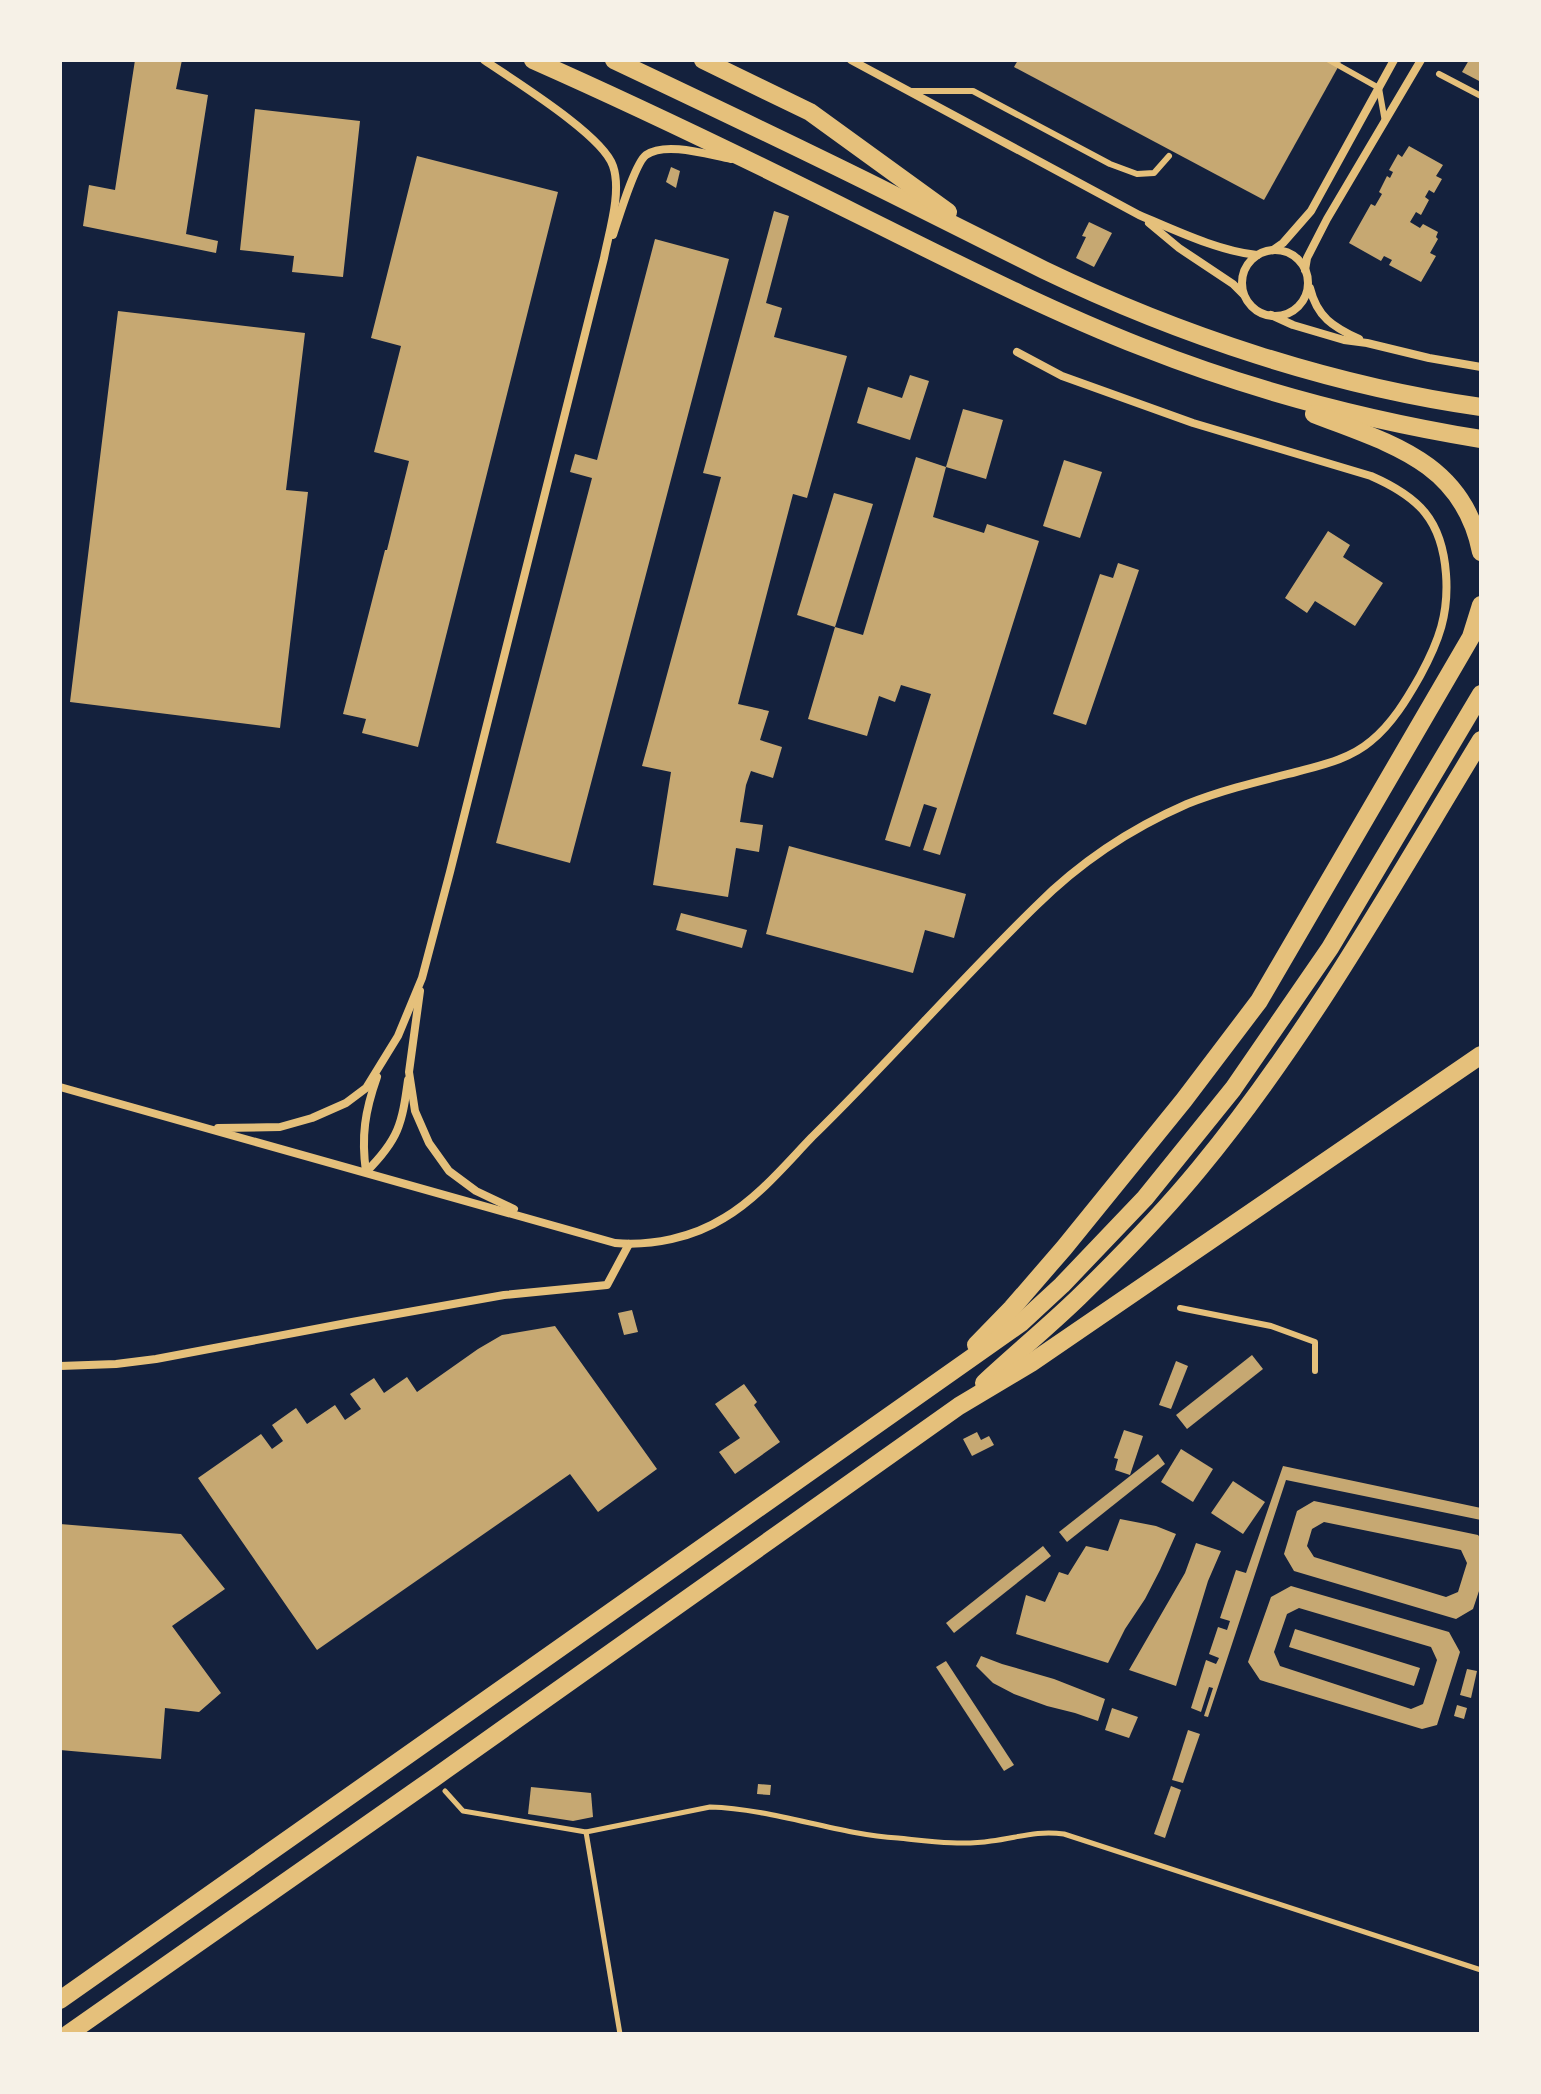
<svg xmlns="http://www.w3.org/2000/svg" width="1541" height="2094" font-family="Literata,serif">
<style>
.building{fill:#c6a872;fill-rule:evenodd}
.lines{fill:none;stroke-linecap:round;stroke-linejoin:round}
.path{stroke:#e5c07b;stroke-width:5}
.service{stroke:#e5c07b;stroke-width:6}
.minor{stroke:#e5c07b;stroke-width:8}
.primary{stroke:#e5c07b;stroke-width:18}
</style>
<rect width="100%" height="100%" fill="#14213d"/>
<g class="building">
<path d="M135,60H182L176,89L208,95L186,234L218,241L216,253L83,226L89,185L115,190Z"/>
<path d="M1018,60H1342L1264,200L1014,67Z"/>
<path d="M1469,60H1481V82L1462,72Z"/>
<path d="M255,109L360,121L343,277L292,272L294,256L240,250Z"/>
<path d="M1409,146L1443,165L1436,176L1442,179L1434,193L1429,190L1425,197L1429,200L1421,215L1416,212L1410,222L1420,228L1423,224L1438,232L1436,237L1438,239L1430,253L1436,256L1421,282L1389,265L1392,260L1384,256L1381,261L1349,243L1371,204L1375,206L1382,194L1379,192L1387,176L1390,178L1393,172L1389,170L1398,154L1402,157Z"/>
<path d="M417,156L558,192L418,747L362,733L366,719L343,714L385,550H387L409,461L374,452L401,346L371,338Z"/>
<path d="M671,167L680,171L676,188L666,182Z"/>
<path d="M774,211L789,216L766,303L782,308L774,337L847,356L807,498L793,494L738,704L769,711L760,740L782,747L773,778L751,771L746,785L740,822L763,825L759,852L736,848L728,897L653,885L671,772L642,766L721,477L703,473Z"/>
<path d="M1089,222L1112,233L1094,267L1076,258L1086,237L1082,236Z"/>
<path d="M655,239L729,259L570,863L496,843L592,478L570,472L575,454L597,460Z"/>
<path d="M118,311L305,333L286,490L308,492L280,728L70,702Z"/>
<path d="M910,375L929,381L910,440L857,423L868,387L902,398Z"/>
<path d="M963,409L1003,420L986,479L946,467Z"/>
<path d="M916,457L946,467L933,517L984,533L987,524L1039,541L940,855L923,850L937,808L924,804L910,847L885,840L931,694L901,685L895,702L879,696L867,736L808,719L835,627L863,635Z"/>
<path d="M1064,460L1102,472L1080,538L1043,526Z"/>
<path d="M834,493L873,504L835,627L797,615Z"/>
<path d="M1328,531L1350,545L1343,557L1383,583L1355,626L1315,601L1307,613L1285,598Z"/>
<path d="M1118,563L1139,570L1086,725L1053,714L1100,574L1113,578Z"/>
<path d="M789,846L966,894L954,938L925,930L913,973L766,934Z"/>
<path d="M681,913L747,930L742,948L676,930Z"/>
<path d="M632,1310L638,1332L624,1335L618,1313Z"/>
<path d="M555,1326L657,1469L598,1512L570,1474L317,1650L198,1478L261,1434L272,1449L283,1441L272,1425L296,1408L307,1424L335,1405L345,1420L361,1409L350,1394L374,1378L384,1393L407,1377L417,1392L478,1349L502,1335Z"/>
<path d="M1252,1355L1263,1369L1187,1429L1176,1415Z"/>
<path d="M1176,1361L1188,1366L1171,1409L1159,1405Z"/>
<path d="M744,1384L757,1402L754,1405L780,1442L735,1474L719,1452L740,1438L715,1404Z"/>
<path d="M1124,1430L1143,1436L1130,1475L1115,1470L1118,1459L1114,1458Z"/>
<path d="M977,1432L981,1440L989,1436L994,1445L972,1456L963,1439Z"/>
<path d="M1181,1449L1213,1469L1193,1502L1161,1482Z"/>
<path d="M1158,1454L1165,1464L1067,1542L1059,1532Z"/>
<path d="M1283,1466L1481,1508V1520L1286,1480L1208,1717L1204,1716L1213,1688L1209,1687L1201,1712L1191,1708L1206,1660L1216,1664L1219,1658L1209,1654L1218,1627L1227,1630L1230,1621L1220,1618L1236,1570L1246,1573Z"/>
<path d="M1233,1481L1265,1502L1243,1534L1211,1513Z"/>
<path d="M1314,1501L1478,1535L1481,1539V1585L1473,1609L1456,1619L1294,1571L1284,1554L1297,1511ZM1324,1522L1461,1550L1467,1563L1458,1592L1446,1597L1314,1557L1307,1546L1312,1529Z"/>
<path d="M1120,1519L1156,1526L1176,1534L1160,1570L1145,1599L1125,1629L1108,1663L1016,1634L1026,1595L1045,1602L1059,1572L1068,1575L1086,1546L1108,1551Z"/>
<path d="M60,1524L181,1534L225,1589L172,1626L221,1693L199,1712L165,1708L161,1759L60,1750Z"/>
<path d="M1196,1543L1221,1551L1208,1581L1176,1686L1129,1670L1185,1573Z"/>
<path d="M1043,1546L1051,1556L954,1633L946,1623Z"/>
<path d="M1291,1586L1449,1632L1460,1652L1437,1725L1422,1729L1260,1680L1248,1662L1271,1597ZM1299,1608L1431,1647L1437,1660L1423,1704L1411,1709L1280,1666L1274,1652L1287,1614Z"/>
<path d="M1295,1629L1420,1668L1414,1686L1289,1647Z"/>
<path d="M981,1656L1002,1664L1054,1679L1105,1699L1098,1721L1075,1713L1047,1706L1014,1694L993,1683L976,1666Z"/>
<path d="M946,1661L1014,1765L1004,1771L936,1667Z"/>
<path d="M1467,1669L1477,1671L1471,1698L1460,1695Z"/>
<path d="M1457,1705L1467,1708L1464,1719L1454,1716Z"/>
<path d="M1112,1708L1138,1717L1129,1738L1105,1730Z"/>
<path d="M1188,1730L1200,1734L1183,1783L1172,1780Z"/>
<path d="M758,1784L771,1785L770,1795L757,1794Z"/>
<path d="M1171,1786L1181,1790L1165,1838L1154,1834Z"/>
<path d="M531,1787L591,1793L593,1817L573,1821L528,1814Z"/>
</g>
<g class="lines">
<g class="path">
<path d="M445,1791L463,1811L586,1832L710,1807C774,1809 835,1834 898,1838C928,1841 961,1846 991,1841C1017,1838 1036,1830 1064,1834L1481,1970"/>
<path d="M586,1832L620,2034"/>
</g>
<g class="service">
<path d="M1329,60L1379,88L1385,122"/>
<path d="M1439,74L1481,96"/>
<path d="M912,91H973L1110,164L1137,174L1154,173L1169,156"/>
<path d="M1180,1308L1271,1326L1315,1342V1371"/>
</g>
<g class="minor">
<path d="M851,60L1139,215C1175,230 1218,251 1257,255"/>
<path d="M1149,223L1179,248L1233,284L1243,294"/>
<path d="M613,235C618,220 635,163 646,155C666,141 709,155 731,159"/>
<path d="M1273,250L1283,243L1311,211L1394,60"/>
<circle cx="1275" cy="283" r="33"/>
<path d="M1305,270L1307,258L1327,219L1421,60"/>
<path d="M1310,288C1317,317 1333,327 1359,339"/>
<path d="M1271,315L1293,325L1344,340L1367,343L1429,358L1481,367"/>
<path d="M420,991L409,1072L415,1111L429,1143L449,1171L476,1191L514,1209"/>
<path d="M377,1077C365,1111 361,1136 366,1172C399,1139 402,1124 408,1080"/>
<path d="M60,1087L615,1243C652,1246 692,1238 724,1218C758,1198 785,1165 812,1137C889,1062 959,981 1036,906C1079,863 1132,828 1187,804C1222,790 1260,781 1296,772C1322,765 1350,759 1371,741C1392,724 1407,699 1420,676C1439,641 1449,614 1446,574C1442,520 1419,497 1371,476L1193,423L1062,376L1017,352"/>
<path d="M218,1128L280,1127L312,1118L346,1103L366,1088L398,1036L422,978L450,872L604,258C609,232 622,192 613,166C603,135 513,80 484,60"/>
<path d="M60,1366L116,1364L156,1359L352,1322L504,1295L607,1285L629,1244"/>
</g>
<g class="primary">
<path d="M533,60C646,110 757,164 867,219C958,264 1048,310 1142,347C1251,390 1365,420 1481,439"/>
<path d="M614,60C707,104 800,148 892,194C943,219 993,245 1044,270C1179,335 1332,386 1481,407"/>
<path d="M703,60L810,112L948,212"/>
<path d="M1314,414C1388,443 1463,461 1481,552"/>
<path d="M976,1345L1012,1308L1064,1248L1184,1100L1259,1001L1471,637L1481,605"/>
<path d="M984,1383C1015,1354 1048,1327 1079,1297C1120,1257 1162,1214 1199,1169C1308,1037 1392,886 1481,740"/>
<path d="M60,2000L1021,1323L1062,1285L1145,1198L1233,1089L1330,948L1481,694"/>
<path d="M68,2034L434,1778L959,1406L1031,1363L1481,1055"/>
</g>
</g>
<rect width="1541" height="2094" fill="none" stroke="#f6f1e7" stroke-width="124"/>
</svg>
